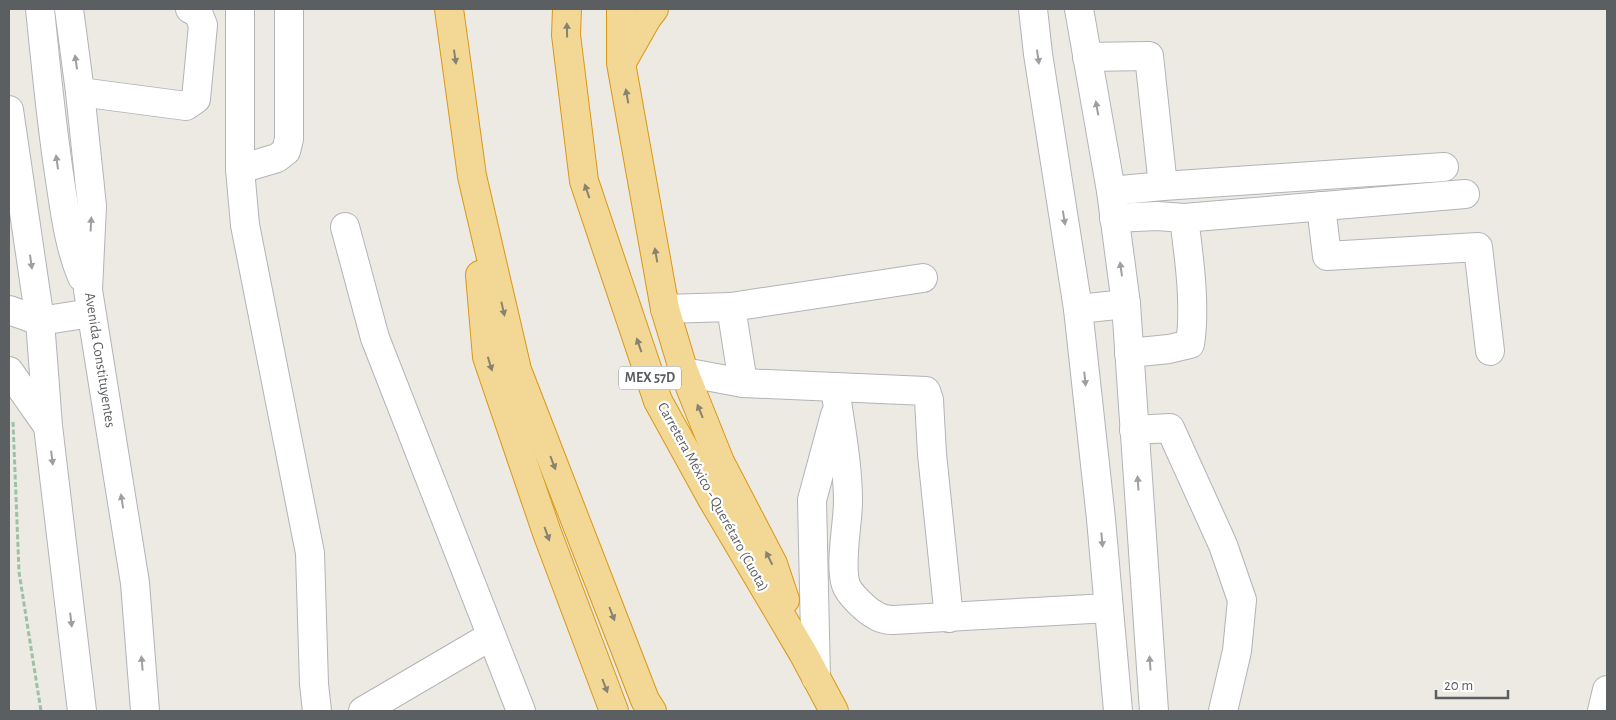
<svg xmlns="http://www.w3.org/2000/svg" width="1616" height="720" font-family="'Alegreya Sans',sans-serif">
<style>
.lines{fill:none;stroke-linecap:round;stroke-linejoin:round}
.minor-casing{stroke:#b1b4b7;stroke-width:30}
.highway-casing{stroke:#da9716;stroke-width:30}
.path{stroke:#9cc2a6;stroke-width:3;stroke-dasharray:5 2.5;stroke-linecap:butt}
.minor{stroke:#fff;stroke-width:28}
.highway{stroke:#f2d894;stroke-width:28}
.oneway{fill:#888371}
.oneway2{fill:#9d9fa1}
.labels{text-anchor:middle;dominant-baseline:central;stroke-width:4.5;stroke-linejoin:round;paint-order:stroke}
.shield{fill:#fff;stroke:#8c8f91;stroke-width:1}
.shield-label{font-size:14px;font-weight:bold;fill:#5b5f62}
.street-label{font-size:15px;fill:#5b5f62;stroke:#fff}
</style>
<rect width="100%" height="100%" fill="#eceae3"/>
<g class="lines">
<defs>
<g id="minor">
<path d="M40,9C46,66 51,123 60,180C65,213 69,246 82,277"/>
<path d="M69,9L80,92L92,206L88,290L135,583L145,711"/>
<path d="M240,9V169L245,225L310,553L314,684L317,711"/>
<path d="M1033,9L1038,54L1078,309L1101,519L1118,711"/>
<path d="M1079,9L1111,191L1126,304L1154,711"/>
<path d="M1087,57L1149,56L1163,186L1111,191"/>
<path d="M80,92L186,106L196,99L203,25L198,13L190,9"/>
<path d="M9,110L40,321L48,426L82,711"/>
<path d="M240,169L277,158L286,151L289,139V9"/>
<path d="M1163,186L1444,167"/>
<path d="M1321,206L1327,256L1478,247L1490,351"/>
<path d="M1114,218L1157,216L1184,218C1189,257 1196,306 1190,344L1169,349L1129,353"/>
<path d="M1184,218L1465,194"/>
<path d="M345,227L375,338L521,711"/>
<path d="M731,307L923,278"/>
<path d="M665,309L731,307L743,383"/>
<path d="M1078,309L1126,304"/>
<path d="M9,310L40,321L91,313"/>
<path d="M9,371L47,425"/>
<path d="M684,372L743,383L835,387C840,425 848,463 848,501C848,524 839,565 846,585C849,594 867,611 875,615C881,619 886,620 893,620L1108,608"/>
<path d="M835,387L926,391L929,400L932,454L949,618"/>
<path d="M1134,430L1170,428L1223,545L1242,600L1237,651L1223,711"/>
<path d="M816,678L812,500L835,415"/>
<path d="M363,711L491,636"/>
<path d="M1602,711L1607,690"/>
</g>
<g id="highway">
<path d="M449,9L472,176L517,370L645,700L652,711"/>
<path d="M567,9L566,35L584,181L658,401L712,499L803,653L834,711"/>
<path d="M621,9V63L665,309L684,372L720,462L773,564L785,600"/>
<path d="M622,62L647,18L654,9"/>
<path d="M480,275L487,357L547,533L614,711"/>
</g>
</defs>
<use href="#minor" class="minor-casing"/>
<use href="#highway" class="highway-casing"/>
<path class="path" d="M13,422L19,572L41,711"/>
<use href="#minor" class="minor"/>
<use href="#highway" class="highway"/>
</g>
<defs><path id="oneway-solid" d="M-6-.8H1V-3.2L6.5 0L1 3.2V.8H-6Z" transform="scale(1.25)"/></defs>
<g class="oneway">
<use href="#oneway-solid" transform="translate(567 30) rotate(-91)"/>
<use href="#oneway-solid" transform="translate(455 57) rotate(82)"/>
<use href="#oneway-solid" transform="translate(627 96) rotate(-100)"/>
<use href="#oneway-solid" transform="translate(587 191) rotate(-109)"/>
<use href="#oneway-solid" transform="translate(656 255) rotate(-100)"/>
<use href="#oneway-solid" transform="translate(503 309) rotate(77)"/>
<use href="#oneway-solid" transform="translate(639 345) rotate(-109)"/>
<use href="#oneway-solid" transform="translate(490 364) rotate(73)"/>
<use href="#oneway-solid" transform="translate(700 411) rotate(-112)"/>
<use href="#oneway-solid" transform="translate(553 463) rotate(69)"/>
<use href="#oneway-solid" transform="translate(547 534) rotate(70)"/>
<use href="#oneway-solid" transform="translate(769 558) rotate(-116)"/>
<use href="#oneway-solid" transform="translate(612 614) rotate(69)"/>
<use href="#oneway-solid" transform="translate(605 686) rotate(69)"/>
</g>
<g class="oneway2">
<use href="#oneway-solid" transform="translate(1038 57) rotate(82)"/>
<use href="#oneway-solid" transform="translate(76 62) rotate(-98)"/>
<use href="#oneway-solid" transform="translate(1097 108) rotate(-100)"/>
<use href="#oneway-solid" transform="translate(57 162) rotate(-98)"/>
<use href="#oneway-solid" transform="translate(1064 218) rotate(81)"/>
<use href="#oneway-solid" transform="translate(91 224) rotate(-87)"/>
<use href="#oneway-solid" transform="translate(31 262) rotate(82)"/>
<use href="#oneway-solid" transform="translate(1121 269) rotate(-98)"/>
<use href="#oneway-solid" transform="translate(1085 379) rotate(84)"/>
<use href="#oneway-solid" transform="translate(52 458) rotate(83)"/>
<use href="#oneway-solid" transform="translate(1138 483) rotate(-94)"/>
<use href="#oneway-solid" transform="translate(122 501) rotate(-99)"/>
<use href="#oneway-solid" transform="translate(1102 540) rotate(85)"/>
<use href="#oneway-solid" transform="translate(71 620) rotate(83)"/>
<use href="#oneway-solid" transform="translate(142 663) rotate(-95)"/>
<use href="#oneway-solid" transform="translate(1150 663) rotate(-94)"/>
</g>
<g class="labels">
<rect class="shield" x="619" y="366.5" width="62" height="23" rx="4"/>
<g class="shield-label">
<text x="650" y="378">MEX 57D</text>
</g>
<g class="street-label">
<text transform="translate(100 360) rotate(81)">Avenida Constituyentes</text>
<text transform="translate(713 497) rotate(61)">Carretera México - Querétaro (Cuota)</text>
</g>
</g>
<rect width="1616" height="720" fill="none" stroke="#5b5f62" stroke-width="20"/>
<path d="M1436 690v8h72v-8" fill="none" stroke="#5b5f62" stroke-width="2.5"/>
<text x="1444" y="690" font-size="15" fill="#5b5f62" stroke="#ffffff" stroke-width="4" paint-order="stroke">20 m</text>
</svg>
